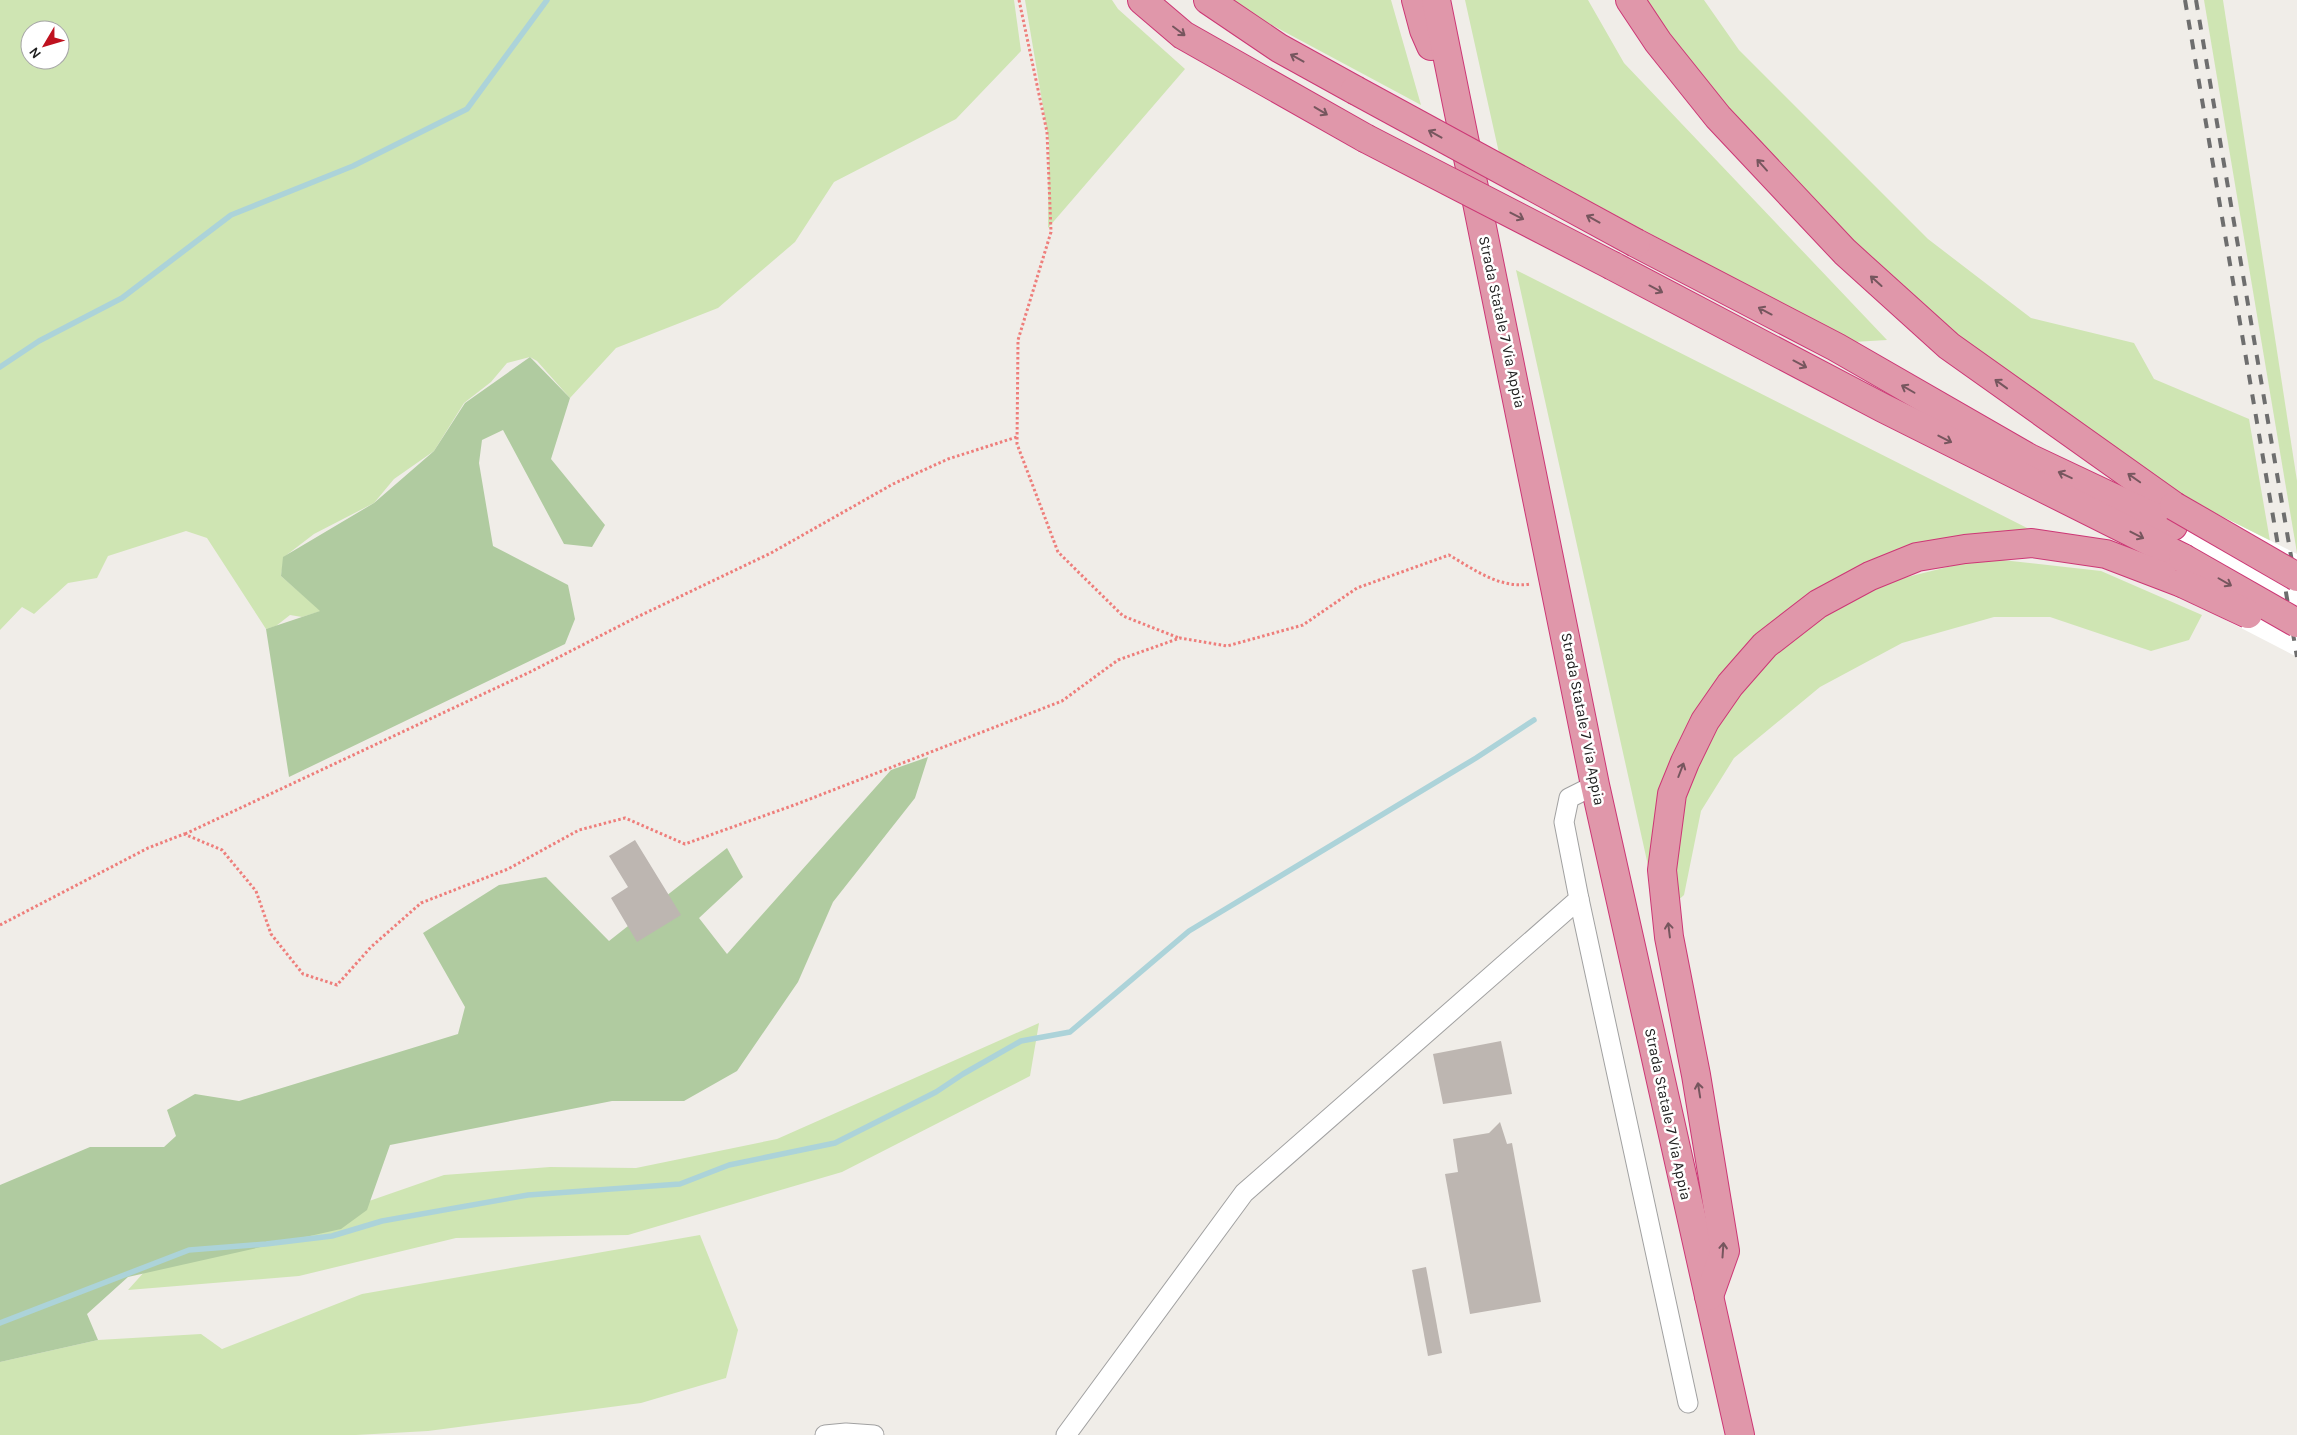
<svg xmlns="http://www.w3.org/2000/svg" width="2297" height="1435" font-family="Karla,sans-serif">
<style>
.grass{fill:#cfe5b3;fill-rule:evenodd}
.forest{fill:#b0cba0}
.pier{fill:#fff}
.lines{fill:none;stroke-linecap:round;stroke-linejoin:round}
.stream{stroke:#acd3d9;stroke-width:5.5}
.building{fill:#bdb6b1}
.street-casing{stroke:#a1a1a1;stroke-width:21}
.highway-casing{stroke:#cc3775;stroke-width:30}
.path{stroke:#ee7e7b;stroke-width:3;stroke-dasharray:2.5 2.5;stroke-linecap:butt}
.street{stroke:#fff;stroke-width:19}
.highway{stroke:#e097aa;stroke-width:28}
.rail{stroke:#6e6e6e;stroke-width:4;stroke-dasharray:10 10;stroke-linecap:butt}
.highway-bridge-casing{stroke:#cc3775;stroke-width:30;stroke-linecap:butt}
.highway-bridge{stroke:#e097aa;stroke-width:28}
.oneway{stroke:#76565e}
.labels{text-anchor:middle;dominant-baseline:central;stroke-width:5;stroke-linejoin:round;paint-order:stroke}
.street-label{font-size:15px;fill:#202020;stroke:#fff}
</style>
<rect width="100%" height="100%" fill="#f0ede8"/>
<g class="grass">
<path d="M0,0H1014L1021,51L956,119L834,182L795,242L718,308L616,348L570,398L537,361L530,357L507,363L491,382L464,403L434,451L394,479L374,503L314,534L284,557L281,576L321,611L302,617L290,615L276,626L266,629L207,538L186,531L108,556L97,578L68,583L34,614L22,607L0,630ZM30,30H60V60H30Z"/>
<path d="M1025,0H1112L1118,9L1185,69L1048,228L1049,142Z"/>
<path d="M1224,0H1391L1421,105L1225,0Z"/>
<path d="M1465,0H1588L1624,63L1887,340L1853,342L1499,153Z"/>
<path d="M1633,0H1704L1739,50L1928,239L2031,318L2134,343L2154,379L2249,419L2270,541L2175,493L1879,287Z"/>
<path d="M2204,0H2223L2297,481V553Z"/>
<path d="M1516,270L2053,541L1901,562L1827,594L1684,744L1649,870Z"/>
<path d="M1984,558L2101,571L2202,615L2189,640L2151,651L2050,617H1994L1902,643L1820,687L1734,758L1701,811L1684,895L1665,912L1675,793L1736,683L1793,631L1871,586Z"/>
<path d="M1039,1023L1030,1076L842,1172L628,1235L456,1238L299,1276L128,1290L173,1240L349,1208L444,1175L550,1167L636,1168L777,1139Z"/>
<path d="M700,1235L738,1330L726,1378L641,1403L428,1431L356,1435H0V1362L98,1340L201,1334L222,1349L362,1294Z"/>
</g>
<g class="forest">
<path d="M530,357L570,398L551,459L605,525L592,547L564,544L503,430L482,440L479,463L493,546L568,585L575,619L565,644L289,777L266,629L320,611L281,576L283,557L374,503L434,451L465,403Z"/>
<path d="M928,757L915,798L833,902L798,982L737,1071L684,1101H612L390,1145L367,1210L341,1229L128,1277L87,1314L98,1340L0,1362V1185L90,1147H164L176,1136L167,1110L195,1094L239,1101L458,1034L465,1007L423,933L499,885L546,877L609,941L727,848L743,877L699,918L727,954L891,770Z"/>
</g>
<path class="pier" d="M2175,493L2297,554V657L2181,597L2183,558L2173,526Z"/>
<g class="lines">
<g class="stream">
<path d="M0,367L39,341L122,298L231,215L353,166L467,109L547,0"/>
<path d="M0,1323L189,1250L266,1244L332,1236L382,1221L528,1195L680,1184L729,1165L835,1143L936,1092L963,1074L1021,1041L1070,1032L1189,931L1476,758L1534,720"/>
</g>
</g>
<g class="building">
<path d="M635,840L681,915L637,942L611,898L628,887L609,856Z"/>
<path d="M1501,1041L1512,1094L1443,1104L1433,1054Z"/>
<path d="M1500,1122L1507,1144L1512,1143L1541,1302L1470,1314L1445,1174L1458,1172L1453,1139L1489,1133Z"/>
<path d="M1426,1267L1442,1353L1428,1356L1412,1270Z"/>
</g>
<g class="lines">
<defs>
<g id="street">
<path d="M1579,899L1688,1403"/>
<path d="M825,1435L846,1433L874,1435"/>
<path d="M1066,1435L1244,1193L1579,899L1564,822L1569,798L1595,785"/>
</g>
<g id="highway">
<path d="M1142,0L1183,35L1365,138"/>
<path d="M1208,0L1279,48L1355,90"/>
<path d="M1416,0L1424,30L1431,46"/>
<path d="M1436,0L1595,785L1740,1435"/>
<path d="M1630,0L1658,42L1718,117L1845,252L1949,346L2174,506"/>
<path d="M1636,243L1836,347L2029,458L2173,526"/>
<path d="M1613,266L1883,408L2183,558"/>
<path d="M1709,1296L1725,1251L1696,1075L1669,937L1662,870L1672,794L1685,762L1705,721L1730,685L1765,645L1818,604L1870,576L1917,557L1965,549L2032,543L2106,554L2182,583"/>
</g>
</defs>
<use href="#street" class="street-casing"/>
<use href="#highway" class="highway-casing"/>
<g class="path">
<path d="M1019,0L1047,132L1051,232L1018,340L1017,444L1058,552L1123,616L1179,638"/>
<path d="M185,834L530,672L633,619L771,553L893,484L948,459L1017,437"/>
<path d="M0,925L148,848L184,834L222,850L256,891L271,934L303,974L337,985L371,947L421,903L508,869L579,830L625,818L685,844L797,804L1062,701L1118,660L1180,638L1227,646L1303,625L1357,588L1449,555C1475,570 1500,589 1531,584"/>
</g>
<use href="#street" class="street"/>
<use href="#highway" class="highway"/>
<g class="rail">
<path d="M2185,0L2297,657"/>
<path d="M2196,0L2297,591"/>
</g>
<defs>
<g id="highway-bridge">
<path d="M1355,90L1636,243"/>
<path d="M1365,138L1613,266"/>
<path d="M2174,506L2297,577"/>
<path d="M2183,558L2297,623"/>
<path d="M2182,583L2248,614"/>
</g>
</defs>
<use href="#highway-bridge" class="highway-bridge-casing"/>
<use href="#highway-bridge" class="highway-bridge"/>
</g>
<defs><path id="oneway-shaft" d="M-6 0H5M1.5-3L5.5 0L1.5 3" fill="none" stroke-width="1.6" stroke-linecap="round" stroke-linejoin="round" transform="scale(1.25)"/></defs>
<g class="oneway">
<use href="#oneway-shaft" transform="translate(1179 31) rotate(37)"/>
<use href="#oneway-shaft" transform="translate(1297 58) rotate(-151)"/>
<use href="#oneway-shaft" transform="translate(1321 111) rotate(31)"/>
<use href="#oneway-shaft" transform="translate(1435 134) rotate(-151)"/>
<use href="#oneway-shaft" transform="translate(1762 165) rotate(-132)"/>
<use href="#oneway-shaft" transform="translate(1517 216) rotate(27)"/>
<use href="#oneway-shaft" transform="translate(1593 219) rotate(-151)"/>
<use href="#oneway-shaft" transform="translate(1876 281) rotate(-138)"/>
<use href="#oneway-shaft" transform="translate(1656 289) rotate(28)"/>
<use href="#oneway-shaft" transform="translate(1765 311) rotate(-152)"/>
<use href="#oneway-shaft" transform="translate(1800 364) rotate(28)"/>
<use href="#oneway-shaft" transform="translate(2001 384) rotate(-144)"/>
<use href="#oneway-shaft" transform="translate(1908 389) rotate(-150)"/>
<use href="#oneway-shaft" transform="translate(1945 439) rotate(27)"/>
<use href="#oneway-shaft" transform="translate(2065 475) rotate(-155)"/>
<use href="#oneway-shaft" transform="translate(2134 478) rotate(-145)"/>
<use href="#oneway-shaft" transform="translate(2137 535) rotate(27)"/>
<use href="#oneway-shaft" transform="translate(2225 582) rotate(30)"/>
<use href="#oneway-shaft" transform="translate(1681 770) rotate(-69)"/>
<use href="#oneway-shaft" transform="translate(1669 930) rotate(-97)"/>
<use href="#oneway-shaft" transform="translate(1699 1090) rotate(-99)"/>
<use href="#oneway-shaft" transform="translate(1723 1250) rotate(-86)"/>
</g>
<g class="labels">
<g class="street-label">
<text transform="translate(1502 322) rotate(78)">Strada Statale 7 Via Appia</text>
<text transform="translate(1583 719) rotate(79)">Strada Statale 7 Via Appia</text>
<text transform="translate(1668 1114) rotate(78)">Strada Statale 7 Via Appia</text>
</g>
</g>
<g transform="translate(45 45) rotate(232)"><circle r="24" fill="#ffffff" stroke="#a6a6a6"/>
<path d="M0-4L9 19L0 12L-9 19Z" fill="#bf121f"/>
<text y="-8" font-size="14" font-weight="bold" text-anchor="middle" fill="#202020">N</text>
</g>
</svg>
